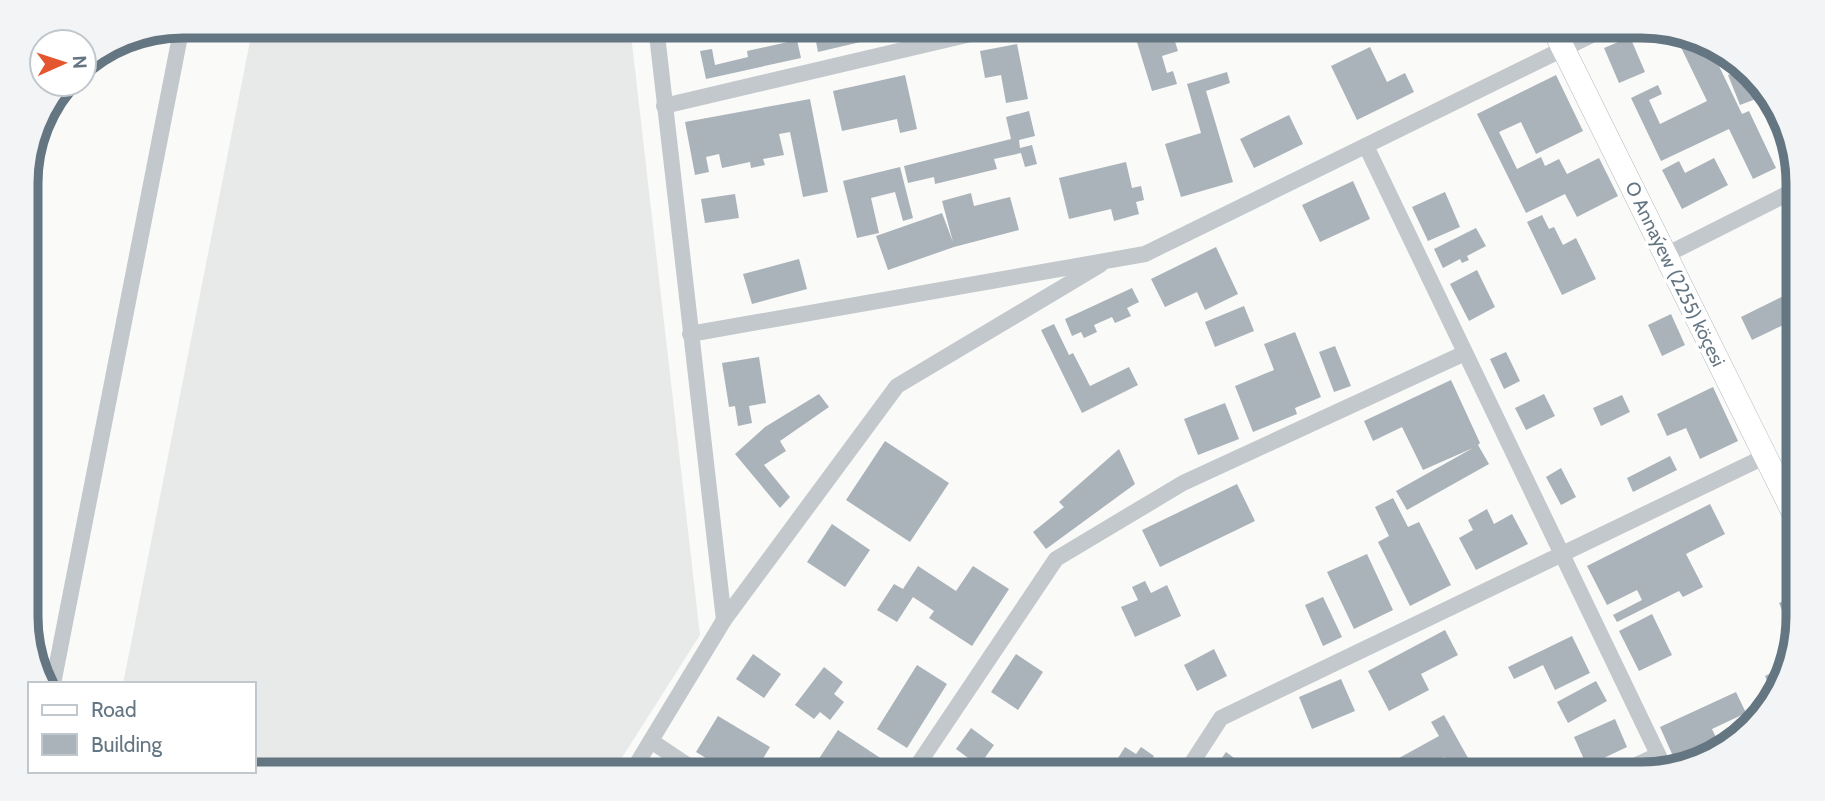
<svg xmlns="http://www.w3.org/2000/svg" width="1825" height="801" font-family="Cabin,sans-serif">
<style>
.built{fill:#e8e9e9}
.building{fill:#aab3b9}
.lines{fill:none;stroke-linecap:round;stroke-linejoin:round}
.secondary-casing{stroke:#b3babf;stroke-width:24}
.street{stroke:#c3c8cc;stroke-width:16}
.secondary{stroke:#fff;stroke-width:23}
.labels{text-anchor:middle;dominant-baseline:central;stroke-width:7;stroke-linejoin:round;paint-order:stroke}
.street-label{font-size:19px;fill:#657683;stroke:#fff}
.rim{fill:none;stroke:#657683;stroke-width:9}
</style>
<rect width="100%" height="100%" fill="#fafaf8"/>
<path class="built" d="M253,26H630L700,635L611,775H183L166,771H254V684H123Z"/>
<g class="building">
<path d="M813,26H866L869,40L818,52Z"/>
<path d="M888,26H927V27L890,36Z"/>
<path d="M1132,26H1170L1178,51L1162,56L1167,73L1173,71L1177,84L1152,91Z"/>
<path d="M1674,33L1701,38L1708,43L1742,114L1749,111L1776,168L1753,179L1729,129L1661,161L1631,98L1658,85L1662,94L1649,100L1660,124L1707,101Z"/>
<path d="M1630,37L1645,72L1619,83L1604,48Z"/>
<path d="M797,40L801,58L706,79L700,51L712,49L715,65L748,57L747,51Z"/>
<path d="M1017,44L1028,99L1006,103L1001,75L985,78L980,51Z"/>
<path d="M1370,47L1387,82L1405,73L1414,92L1357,120L1331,66Z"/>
<path d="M1742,69L1766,87L1769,94L1740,105L1728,75Z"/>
<path d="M1227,72L1230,83L1206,91L1233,182L1181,197L1165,144L1201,133L1187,84Z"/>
<path d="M905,75L917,129L900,133L897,119L842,131L833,91Z"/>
<path d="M1556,75L1583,131L1536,154L1521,122L1499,132L1517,169L1541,157L1545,166L1559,159L1567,174L1599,158L1618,196L1577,217L1565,194L1526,213L1477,114Z"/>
<path d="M810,99L828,192L803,197L790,132L779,134L784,155L763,159L765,165L751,168L750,162L722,168L719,154L706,157L709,172L695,175L685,122Z"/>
<path d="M1029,111L1035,136L1019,140L1020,148L1032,145L1037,164L1025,167L1021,153L994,159L997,169L935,184L934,177L908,183L904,166L1011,139L1006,117Z"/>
<path d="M1289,115L1303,144L1254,168L1240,139Z"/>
<path d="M1714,158L1728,185L1682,209L1662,170L1679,161L1685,173Z"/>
<path d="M1126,162L1132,188L1141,186L1144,200L1136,202L1139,214L1114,221L1111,209L1069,219L1059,178Z"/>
<path d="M900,167L913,218L903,221L895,192L871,198L879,233L857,238L843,181Z"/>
<path d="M1353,181L1370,219L1320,242L1302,205Z"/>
<path d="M1445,192L1460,227L1428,241L1412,207Z"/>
<path d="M971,193L974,206L1010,197L1019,230L954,247L888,270L876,236L942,213L953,242L942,201Z"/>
<path d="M735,194L739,218L705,223L701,199Z"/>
<path d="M1542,215L1549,229L1554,227L1563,245L1576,238L1596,279L1562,295L1527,222Z"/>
<path d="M1476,228L1486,246L1467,256L1469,260L1462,263L1460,259L1443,268L1434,249Z"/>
<path d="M1216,247L1238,294L1205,310L1197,292L1165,307L1151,279Z"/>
<path d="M799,259L807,289L752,304L743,274Z"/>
<path d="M1477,270L1495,307L1469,321L1450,284Z"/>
<path d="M1132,288L1139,302L1127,308L1131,316L1115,323L1112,317L1094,325L1097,332L1084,338L1081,332L1072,336L1065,319Z"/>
<path d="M1798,289V318L1752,340L1741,317Z"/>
<path d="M1244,306L1254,331L1215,347L1205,322Z"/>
<path d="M1671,314L1685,345L1662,356L1648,325Z"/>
<path d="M1054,324L1069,355L1073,353L1090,386L1129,367L1138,385L1082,413L1041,330Z"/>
<path d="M1798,327V360L1785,333Z"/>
<path d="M1295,332L1321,397L1295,408L1297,414L1253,432L1235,386L1274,370L1264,344Z"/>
<path d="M1335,346L1351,386L1334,392L1319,352Z"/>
<path d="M1506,352L1520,381L1504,389L1490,359Z"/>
<path d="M759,357L766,403L749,406L752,423L738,426L735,406L729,407L722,363Z"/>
<path d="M1451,380L1480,443L1478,445L1489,464L1407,510L1396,491L1473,448L1423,470L1402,427L1373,441L1364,421Z"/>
<path d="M1713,387L1738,441L1700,459L1686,428L1667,436L1657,414Z"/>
<path d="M819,394L829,407L780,441L786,451L764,465L790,497L780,508L735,454L765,427Z"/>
<path d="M1544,394L1555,416L1526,430L1515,408Z"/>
<path d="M1622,395L1630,412L1601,426L1593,408Z"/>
<path d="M1225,403L1239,439L1198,455L1184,419Z"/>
<path d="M885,441L949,483L910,542L846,500Z"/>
<path d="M1119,449L1135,484L1046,549L1033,532L1064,507L1059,502Z"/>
<path d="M1670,456L1677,470L1633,492L1627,478Z"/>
<path d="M1561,468L1576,497L1561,505L1546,477Z"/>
<path d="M1237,484L1255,521L1160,567L1142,530Z"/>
<path d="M1393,498L1408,527L1419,522L1451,585L1410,606L1378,542L1389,536L1375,507Z"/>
<path d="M1710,504L1725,534L1686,554L1703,587L1683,597L1679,591L1617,622L1613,615L1642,600L1637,590L1607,605L1587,566Z"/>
<path d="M1487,509L1494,524L1512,514L1528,544L1476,570L1459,538L1473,530L1468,520Z"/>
<path d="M832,524L870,550L845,587L807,562Z"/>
<path d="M1367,554L1393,610L1354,629L1327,572Z"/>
<path d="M918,566L956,591L973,566L1009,589L972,646L929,618L934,611L913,597L897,622L877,610L894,584L903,589Z"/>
<path d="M1145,581L1151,593L1167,585L1181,616L1135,637L1121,607L1138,600L1132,587Z"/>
<path d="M1799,594V618L1793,636L1779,603Z"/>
<path d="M1323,597L1342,637L1323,646L1305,605Z"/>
<path d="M1652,614L1672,655L1639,671L1619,631Z"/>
<path d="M1445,630L1458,655L1421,674L1429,690L1389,711L1368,671Z"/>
<path d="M1572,636L1590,673L1555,690L1543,665L1514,679L1508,667Z"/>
<path d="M1214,649L1227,676L1197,691L1184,665Z"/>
<path d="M753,654L781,674L764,698L736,679Z"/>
<path d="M1016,654L1043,672L1018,710L991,692Z"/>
<path d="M1790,664L1787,677L1765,706L1760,695L1771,690L1765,676Z"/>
<path d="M917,665L947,684L907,748L877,729Z"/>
<path d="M824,667L843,682L834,694L844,702L830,720L820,712L814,719L795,705Z"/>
<path d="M1341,679L1355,711L1312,729L1299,697Z"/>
<path d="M1596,681L1607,701L1568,723L1557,702Z"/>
<path d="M1736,692L1746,713L1712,729L1721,748L1677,765L1660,727Z"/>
<path d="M1444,715L1477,774H1453L1444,757L1412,774H1396L1390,763L1439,736L1431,722Z"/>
<path d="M718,716L770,747L753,775H734L696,752Z"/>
<path d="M1615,719L1627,747L1587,766L1574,737Z"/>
<path d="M971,728L994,745L979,766L956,749Z"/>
<path d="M838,730L897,769L893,775H814L810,772Z"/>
<path d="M1125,747L1136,754L1141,747L1154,756L1150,762L1163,770L1160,775L1108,774Z"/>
<path d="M1226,752L1257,775H1210Z"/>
</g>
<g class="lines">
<defs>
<path id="secondary" d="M1552,26L1798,522"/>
</defs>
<use href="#secondary" class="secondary-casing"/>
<g class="street">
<path d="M656,26L724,620"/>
<path d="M664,106L1005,26"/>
<path d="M1366,146L1665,769"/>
<path d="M1666,255L1797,189"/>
<path d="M690,334L1145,254L1610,26"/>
<path d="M53,684L182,26"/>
<path d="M651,741L702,775"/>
<path d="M1617,774L1658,755"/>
<path d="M630,775L724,620L897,386L1100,265"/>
<path d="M911,775L1056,559L1183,483L1465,353"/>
<path d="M1184,775L1221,718L1766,456"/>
</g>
<use href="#secondary" class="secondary"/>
</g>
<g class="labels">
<g class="street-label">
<text transform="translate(1675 274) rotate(64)">O Annaýew (2255) köçesi</text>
</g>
</g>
<path d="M0 0H1825V801H0ZM183 38H1641A145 145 0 0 1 1786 183V617A145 145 0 0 1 1641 762H183A145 145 0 0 1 38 617V183A145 145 0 0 1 183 38Z" fill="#f3f4f5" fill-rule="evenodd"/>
<path class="rim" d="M183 38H1641A145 145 0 0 1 1786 183V617A145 145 0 0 1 1641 762H183A145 145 0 0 1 38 617V183A145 145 0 0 1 183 38Z"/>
<rect x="28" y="682" width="228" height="91" fill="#ffffff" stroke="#c1c8cd" stroke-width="2"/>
<rect x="42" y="705" width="35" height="10" fill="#ffffff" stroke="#c1c8cd" stroke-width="2"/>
<text x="91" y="717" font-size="21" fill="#657683">Road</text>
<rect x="42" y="734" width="35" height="21" fill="#aab3b9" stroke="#c1c8cd" stroke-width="2"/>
<text x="91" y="752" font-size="21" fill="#657683">Building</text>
<g transform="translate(63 63) rotate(87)"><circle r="33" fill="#ffffff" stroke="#c1c8cd" stroke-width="2"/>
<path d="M0-5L12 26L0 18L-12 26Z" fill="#e4572e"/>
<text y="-10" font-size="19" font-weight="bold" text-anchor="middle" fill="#657683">N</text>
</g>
</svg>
